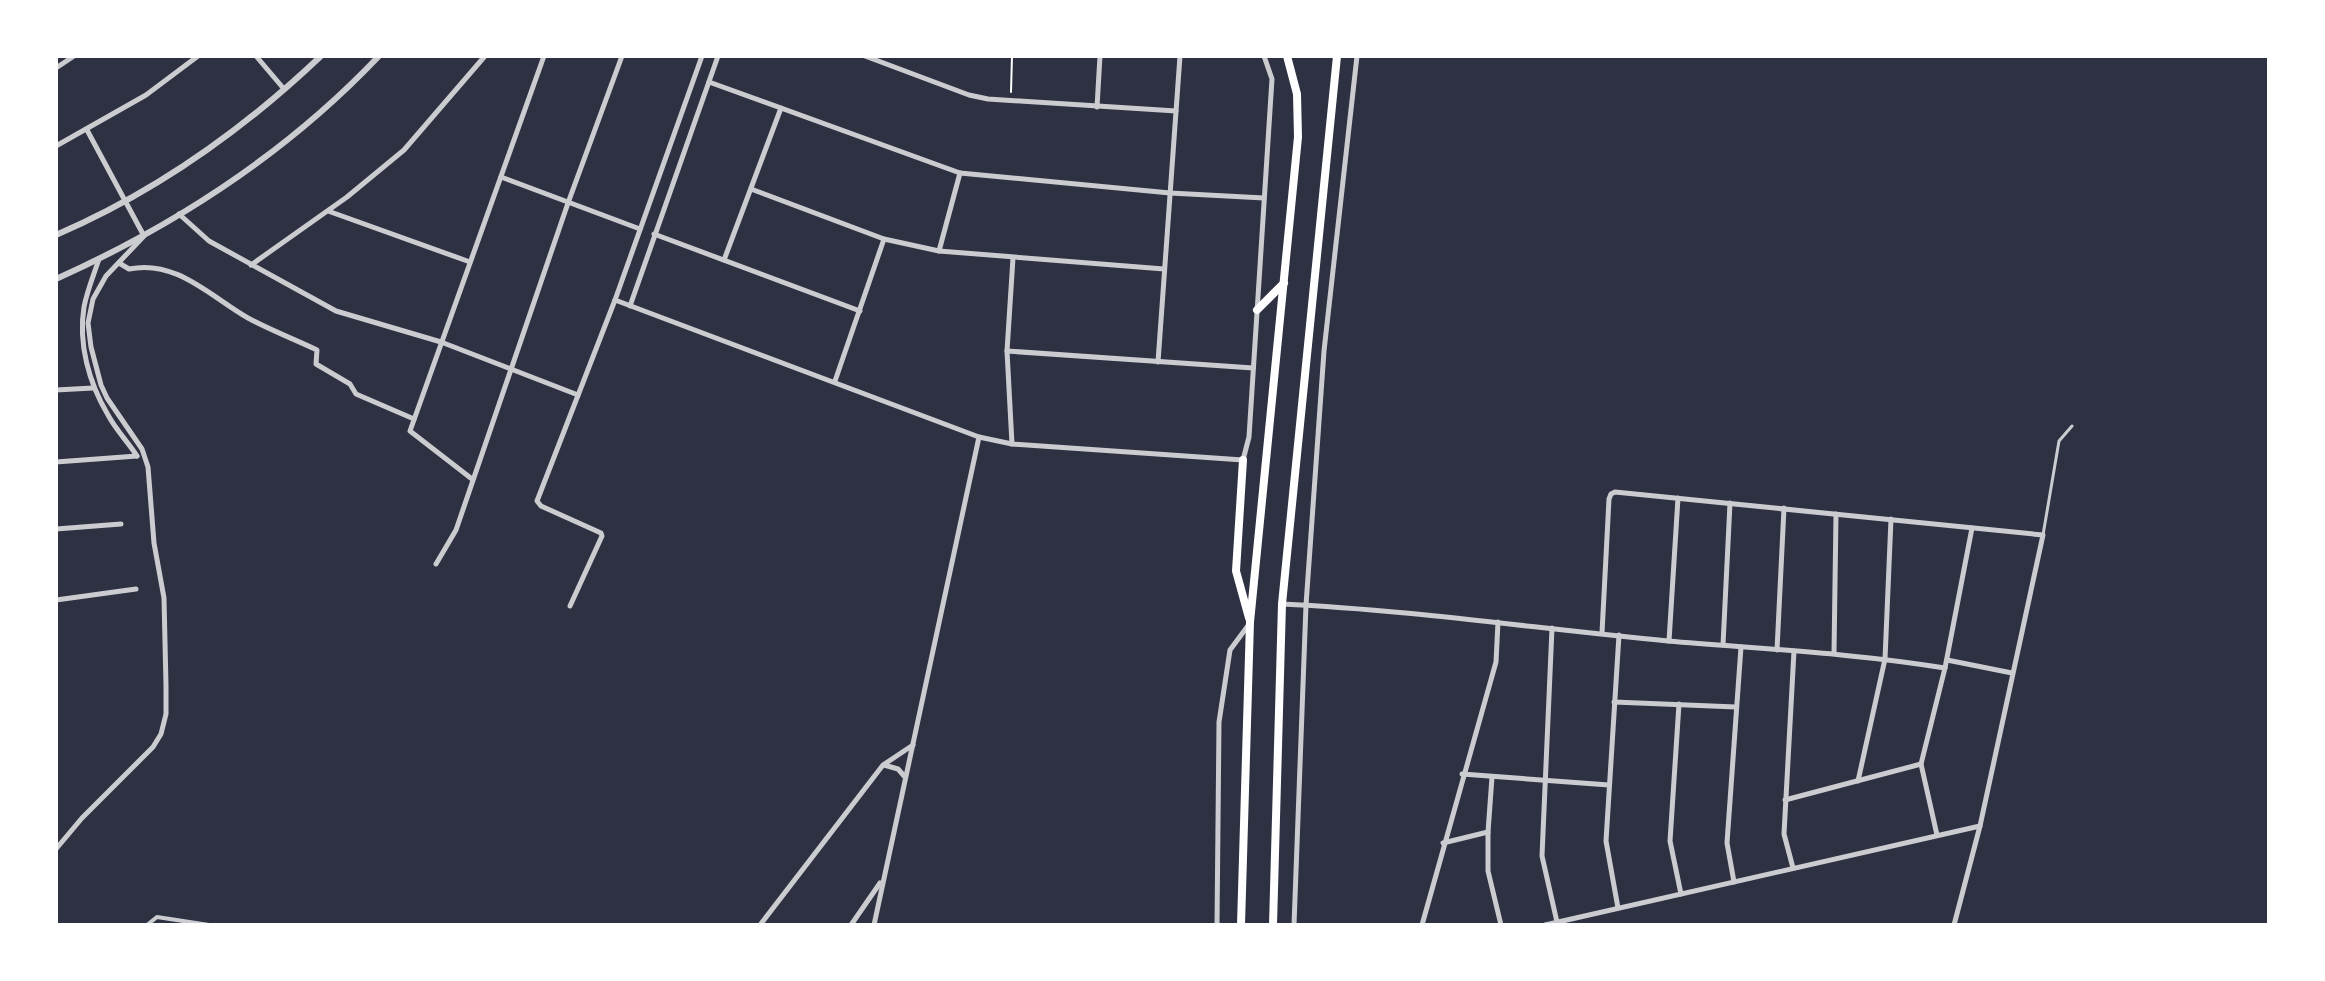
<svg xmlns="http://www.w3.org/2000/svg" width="2325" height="981" font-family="'Exo 2',sans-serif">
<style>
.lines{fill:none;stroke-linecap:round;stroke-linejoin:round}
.path{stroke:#fff;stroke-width:2}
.service{stroke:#caccd0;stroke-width:3}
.pedestrian{stroke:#caccd0;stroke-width:4}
.minor{stroke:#caccd0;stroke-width:5}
.tertiary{stroke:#caccd0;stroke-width:6}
.trunk{stroke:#fff;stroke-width:8}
</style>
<rect width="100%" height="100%" fill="#2d3142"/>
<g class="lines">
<path class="path" d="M1011,92L1012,56"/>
<path class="service" d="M2043,535L2059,441L2072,426"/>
<path class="pedestrian" d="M147,925L157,917L209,925"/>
<g class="minor">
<path d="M256,56L284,89"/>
<path d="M865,56L969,95L988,99L1176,111"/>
<path d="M56,68L74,56"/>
<path d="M709,82L960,173L1170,193L1264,198"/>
<path d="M1097,107L1100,56"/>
<path d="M56,146L146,95L198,56"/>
<path d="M501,177L640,229"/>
<path d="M751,189L884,239L939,251L1164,269"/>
<path d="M328,211L470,262"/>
<path d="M179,214L209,241L336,311L441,342L578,395"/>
<path d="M654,234L860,311"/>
<path d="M939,251L960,173"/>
<path d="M99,259C94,274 87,291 84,307C78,344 89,383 108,415C116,430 128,442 137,456"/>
<path d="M724,260L781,108"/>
<path d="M119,263L129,269C176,259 211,297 248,318C270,330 294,339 317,350L316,364L350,384L356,394L414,419"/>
<path d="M251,265L347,197L404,150L485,56"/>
<path d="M615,300L979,437L1012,444L1243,460L1249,437L1272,79L1264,56"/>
<path d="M630,306L718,56"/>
<path d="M1007,351L1253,368"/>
<path d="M1158,362L1180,56"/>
<path d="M835,381L884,239"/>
<path d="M56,390L93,388"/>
<path d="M1012,444L1007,351L1013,258"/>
<path d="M56,462L137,456"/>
<path d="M472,479L410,431L544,56"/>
<path d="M56,529L121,524"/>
<path d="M436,564L456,530L568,203L622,56"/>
<path d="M56,600L136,589"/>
<path d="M1282,604C1411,610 1540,629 1668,641C1761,649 1853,653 1945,668"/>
<path d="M570,606L602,536L601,533L541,506L537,501L615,300L702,56"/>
<path d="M1552,628L1542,856L1557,922"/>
<path d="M1602,633L1609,499L1611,494L1615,492L2043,535L1980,826L1954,925"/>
<path d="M1669,641L1678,498"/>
<path d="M1723,645L1730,503"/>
<path d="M1777,650L1784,508"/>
<path d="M1834,653L1836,514"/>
<path d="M1947,660L2012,673"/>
<path d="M1614,702L1736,707"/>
<path d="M1679,704L1670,841L1681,894"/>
<path d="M884,765L898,769L905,777"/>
<path d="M1462,774L1609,785"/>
<path d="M1492,777L1488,832V871L1501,925"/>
<path d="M1858,781L1885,659L1891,519"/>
<path d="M1785,800L1921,764"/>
<path d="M1937,835L1921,764L1945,668L1972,528"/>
<path d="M1443,843L1488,832"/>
<path d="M56,849L82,818L153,747L161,734L166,714V686L164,598L154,543L148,467L142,449L107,398L101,385L91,347L88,323L93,299L106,276L144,236L87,130"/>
<path d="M1793,868L1784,834L1794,651"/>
<path d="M1734,882L1727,843L1741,647"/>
<path d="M1618,908L1606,841L1619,635"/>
<path d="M760,925L883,765L913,745"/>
<path d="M851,925L880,883"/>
<path d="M874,925L979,437"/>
<path d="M1217,925L1219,722L1230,650L1250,623"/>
<path d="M1294,925L1306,605L1324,351L1357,56"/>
<path d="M1422,925L1496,662L1498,622"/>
<path d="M1545,925L1980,826"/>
</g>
<g class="tertiary">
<path d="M56,235C156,192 242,131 321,56"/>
<path d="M56,279C176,225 288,152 379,56"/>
</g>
<g class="trunk">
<path d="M1257,310L1284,283"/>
<path d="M1243,460L1236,571L1249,618"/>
<path d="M1241,925L1250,622L1298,137L1297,94L1287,56"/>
<path d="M1273,925L1282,604L1337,56"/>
</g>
</g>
<rect width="2325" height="981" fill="none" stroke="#ffffff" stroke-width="116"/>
</svg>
